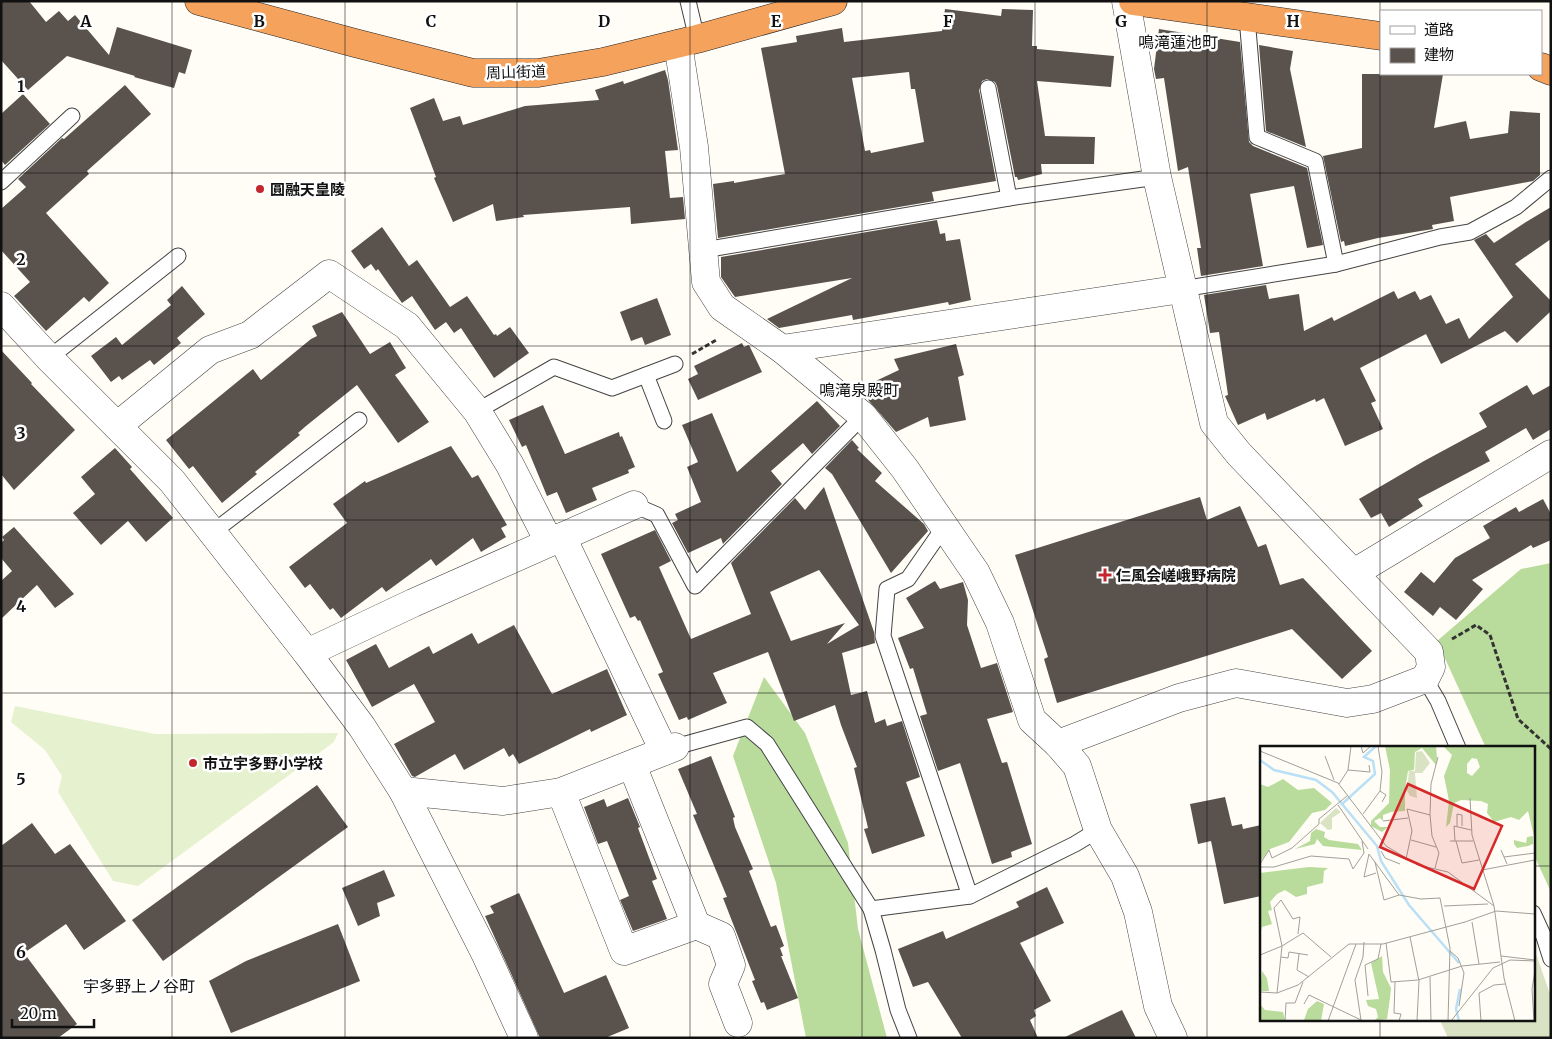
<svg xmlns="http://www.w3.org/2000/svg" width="1552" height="1039" font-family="Merriweather,'Noto Sans JP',serif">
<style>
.forest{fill:#b9dc9c}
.cemetery{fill:#d9e3c4}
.pitch{fill:#e6f2cf}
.building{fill:#5a524d;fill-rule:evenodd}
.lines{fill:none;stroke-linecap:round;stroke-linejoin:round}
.lane-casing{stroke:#444;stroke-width:17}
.street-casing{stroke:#444;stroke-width:29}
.highway-casing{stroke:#222;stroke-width:29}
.path{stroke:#333;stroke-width:3;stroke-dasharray:5 2.5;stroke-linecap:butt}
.lane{stroke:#fff;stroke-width:15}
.street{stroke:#fff;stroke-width:28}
.highway{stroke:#f5a25d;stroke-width:28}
.grid{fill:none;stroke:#111;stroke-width:1;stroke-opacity:0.55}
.poi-dot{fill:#c4262e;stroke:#fff;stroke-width:2}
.labels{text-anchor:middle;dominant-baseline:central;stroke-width:5;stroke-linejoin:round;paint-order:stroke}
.street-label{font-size:15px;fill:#111;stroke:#fff}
.poi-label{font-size:15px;font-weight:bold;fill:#111;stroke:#fff;text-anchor:start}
.neighbourhood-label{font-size:16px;fill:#111;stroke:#fff}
.inset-river{fill:none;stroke:#b9e0f7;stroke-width:2.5}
.inset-road{fill:none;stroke:#a09f9a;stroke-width:1}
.view{fill:#d62828;fill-opacity:0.15;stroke:#d62828;stroke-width:2.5}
.inset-edge{fill:none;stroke:#111;stroke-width:2.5}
.grid-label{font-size:16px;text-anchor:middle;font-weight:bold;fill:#111;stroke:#fff;stroke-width:5;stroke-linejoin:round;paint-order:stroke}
</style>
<rect width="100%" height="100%" fill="#fffdf5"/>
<g class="forest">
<path d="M1551,563V892L1533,853V748H1486L1437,641L1521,569Z"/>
<path d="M764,677L805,733L848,843L858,929L887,1038H806L776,883L733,756Z"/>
</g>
<path class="cemetery" d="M1533,945L1551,997V1038H1448L1440,1020H1533Z"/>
<path class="pitch" d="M15,706L155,734L338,733L334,742L138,886L113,881L58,792L62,776L45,750L11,722Z"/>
<g class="building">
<path d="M1,1H29L46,22L59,11L68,21L75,15L109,55L117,27L192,50L185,74L179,72L174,88L134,77L135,76L67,56L28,90L1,60Z"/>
<path d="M945,9L1001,16L1002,9L1033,10L1032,46H1037V49L1114,56L1111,87L1037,81L1045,136L1095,137L1094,164H1041L1042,174L1018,180L1017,177H1015L997,86L995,82L987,79L982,81L979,90L996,181L932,192L934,201L718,238L713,184L734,181V183L785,174L761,48L797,42L796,36L842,28L844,42L942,31ZM909,72L911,89H915L924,142L871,153L870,150L865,151L852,78Z"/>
<path d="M1159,29L1240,42L1249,142L1253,146L1307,168L1323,245L1307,248L1294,186L1250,194L1263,266L1201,276L1197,248H1201L1188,167L1178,171L1164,78L1156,79L1154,69Z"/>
<path d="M1259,45L1293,51L1290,69L1306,147L1266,131Z"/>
<path d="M665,70L668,80L678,150L665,151L670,198L683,197L685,219L631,224L630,207L523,215L524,217L496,221L493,204L453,222L434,178L436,177L410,108L434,98L443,121L460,116L463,125L525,106L599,100L595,90L623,81L624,84Z"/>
<path d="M1362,74H1443L1434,128L1466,121L1470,139L1508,133L1510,111L1540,113V175L1533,181L1450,197L1454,221L1432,225L1433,229L1378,238L1345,246L1344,241L1341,242L1323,156L1362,148Z"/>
<path d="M125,85L151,114L87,171L89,174L46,213L109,283L89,302L84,297L46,331L14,296L30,282L1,250V209L26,187L18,179L62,138L64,139Z"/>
<path d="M23,94L50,124L5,165L1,160V114Z"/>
<path d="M1551,207V239L1515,264L1551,301V311L1517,343L1505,331L1441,364L1426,334L1360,368L1376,401L1371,403L1383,429L1345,446L1324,398L1316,402L1315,399L1267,420L1265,413L1238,425L1225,396L1228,395L1219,332L1210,333L1204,295L1266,285L1269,299L1299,294L1304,331L1332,317L1334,321L1394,291L1398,299L1415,291L1420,300L1431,295L1446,324L1459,318L1469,339L1513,297L1474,240L1486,234L1494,243L1526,222Z"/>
<path d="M937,220L940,234L945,233L946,241L960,239L971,300L949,305L948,302L853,320L852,315L779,328L767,319L852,278L735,297L721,277V257Z"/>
<path d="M382,227L409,266L417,260L450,307L467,296L494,335L496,334L497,336L510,327L529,353L494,378L461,328L454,333L446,322L435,330L412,296L402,303L378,269L376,271L371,264L364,269L351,251Z"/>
<path d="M182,286L205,314L177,338L181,343L154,365L150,360L122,380L119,376L111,382L91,356L116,337L122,345L171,305L167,300Z"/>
<path d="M657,298L671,335L645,345L642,337L631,341L620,312Z"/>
<path d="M342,312L370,354L390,342L406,368L395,375L429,422L398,443L357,385L306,426L298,433L300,435L255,472L257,474L222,503L193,466L189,469L166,440L253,369L261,380L311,339L317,336L312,326Z"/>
<path d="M742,343L744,347L749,345L762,372L698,400L688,379L698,374L694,366Z"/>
<path d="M956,344L964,375L958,377L966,420L930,427L928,417L896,432L869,401L863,387L899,370L894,359Z"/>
<path d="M1,350L32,383L31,384L75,430L14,490L1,474Z"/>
<path d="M1527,385L1533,395L1551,385V429L1533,440L1526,428L1485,452L1490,461L1418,499L1423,506L1389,527L1381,513L1371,518L1359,499L1424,461L1487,427L1479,413Z"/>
<path d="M817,401L840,426L812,454L803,443L771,471L782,484L723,544L721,538L688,553L672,523L678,520L675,514L701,502L687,467L698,462L682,425L712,413L737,472Z"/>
<path d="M543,405L565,454L619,432L620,437L622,436L635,467L628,470L629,473L592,488L597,500L566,513L557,492L547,496L526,445L522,447L509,420Z"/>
<path d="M852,440L859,448L857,449L882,473L875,481L924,524L928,531L891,573L832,474L825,468Z"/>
<path d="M451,446L472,478L478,475L507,525L501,528L506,537L481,552L473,538L436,566L431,559L386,592L382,587L341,618L333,608L330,610L310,584L305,588L289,567L347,523L333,504L365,481L366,483Z"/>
<path d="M115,448L132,467L130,469L173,518L146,542L128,521L101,545L73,513L95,494L81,477Z"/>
<path d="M824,487L874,632L875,643L842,653L851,695L867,691L875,723L885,719L887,726L902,721L920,777L906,782L925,836L872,854L864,829L868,828L854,768L857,767L841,725L835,705L794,721L768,652L713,673L727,703L688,720L687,717L679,720L658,674L663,672L640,620L638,621L635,616L630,618L601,554L655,530L671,561L659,567L691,639L751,614L731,563L795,498L805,510ZM819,570L859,625L827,644L845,623L791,641L770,592Z"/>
<path d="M1200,497L1207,520L1240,506L1258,547L1266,544L1280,585L1303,578L1372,651L1342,679L1292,629L1057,703L1044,659L1048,657L1015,555Z"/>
<path d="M1543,499L1551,514V540L1533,548L1531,545L1472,580L1483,589L1456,620L1440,607L1433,616L1404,592L1421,572L1434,583L1455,558L1490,538L1483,526L1516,507L1519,512Z"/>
<path d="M14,527L74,594L55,608L37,585L1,619V581L12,571L1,558V543L4,540L2,537Z"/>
<path d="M935,581L940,589L963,582L968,600L967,625L981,668L997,663L1013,712L987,719L1002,763L1007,762L1032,844L1011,852L1012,857L992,864L960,763L938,771L920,716L927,714L913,668L910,669L898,638L924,628L906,598Z"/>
<path d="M514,625L552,694L607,669L627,715L591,732L590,729L519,764L513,754L509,757L504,748L464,770L455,754L415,777L412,776L394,744L435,722L414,684L372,707L346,660L376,644L389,668L429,646L433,654L472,633L478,644Z"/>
<path d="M711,756L735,817L733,818L735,827L753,869L749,871L771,927L776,925L784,946L780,948L783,956H781L798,998L767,1010L764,1002L761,1003L752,981L755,980L723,898L727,897L693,815L697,814L678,769Z"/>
<path d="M317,785L348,827L163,961L132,920Z"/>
<path d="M1225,797L1232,826L1242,824L1243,829L1261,825V896L1224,904L1211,841L1198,844L1190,804Z"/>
<path d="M628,798L640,827L638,828L657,879L652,881L667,919L633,931L620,900L629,896L607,841L598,844L584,807L604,799L607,807Z"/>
<path d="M32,823L55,854L70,844L126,921L84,950L66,924L24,953L77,1024L58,1038H1V846Z"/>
<path d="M384,870L395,896L377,903L380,916L358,926L342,888Z"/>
<path d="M1047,887L1064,923L1020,943L1051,1001L1034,1010L1036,1016L1030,1020L1038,1038H962L928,982L913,987L898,949L943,931L946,939L1019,907L1016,902Z"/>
<path d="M519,893L564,993L606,975L629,1028L605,1038H540L485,916L494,913L490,906Z"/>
<path d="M338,924L360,981L231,1033L209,981L246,961Z"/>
<path d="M1122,1010L1136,1038H1063Z"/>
</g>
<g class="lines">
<defs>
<g id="lane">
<path d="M688,1L697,39"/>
<path d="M1247,17L1257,137L1315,161L1336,264"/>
<path d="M988,88L1009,198"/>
<path d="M1,182L72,116"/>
<path d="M704,250L1009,198L1157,177"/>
<path d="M1182,289L1336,264L1440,237L1470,232L1516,207L1551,178"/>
<path d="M49,358L178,256"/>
<path d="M646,375L664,421"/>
<path d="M477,411L554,367L612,388L675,364"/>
<path d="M634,505L657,515L695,586L863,416"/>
<path d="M944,527L908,579L887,589L883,636L970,896"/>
<path d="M213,532L359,420"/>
<path d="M1425,679L1438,701L1458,748"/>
<path d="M675,747L747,727L767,744L871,909L883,950L898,1010L909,1038"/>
<path d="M871,909L970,896L1075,844L1098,830"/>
<path d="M1533,913L1544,937L1551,959"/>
</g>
<g id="street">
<path d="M678,44L694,147L706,282L722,307L782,349L863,416L905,469L976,573L1000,623L1032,720L1058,744L1179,698L1236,683L1347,703L1373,699L1425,679L1431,667L1429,652L1239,454L1214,423L1157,177L1126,1"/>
<path d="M1,306L49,358L172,481L307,653L362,727L403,791L486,955L524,1038"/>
<path d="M782,349L1182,289"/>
<path d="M117,426L210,350L250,335L329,274L407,326L477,411L510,465L549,542"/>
<path d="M562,537L664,751"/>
<path d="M1354,573L1551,454"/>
<path d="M307,653L413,603L634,505"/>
<path d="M1058,744L1077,766L1098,830L1125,876L1138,912L1158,1006L1173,1038"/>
<path d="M403,791L503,801L561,792L675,747"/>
<path d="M561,792L624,951L696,925L632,765"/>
<path d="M696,925L721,936L731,965L723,984L738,1023"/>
</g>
<g id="highway">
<path d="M199,1L355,43L473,73H538L603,62L697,39L833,1"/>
<path d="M1133,1L1381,36"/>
<path d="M1541,67L1551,71"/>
</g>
</defs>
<use href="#lane" class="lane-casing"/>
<use href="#street" class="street-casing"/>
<use href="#highway" class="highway-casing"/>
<g class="path">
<path d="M692,354L718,339"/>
<path d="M1452,639L1476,625L1490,635L1518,719L1551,749"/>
</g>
<use href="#lane" class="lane"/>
<use href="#street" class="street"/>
<use href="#highway" class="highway"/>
</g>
<path class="grid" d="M172,1V1038M345,1V1038M517,1V1038M690,1V1038M862,1V1038M1035,1V1038M1207,1V1038M1380,1V748M1,173H1551M1,346H1551M1,520H1551M1,693H1551M1,866H1261M1533,866H1551M1380,1020V1038"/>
<g class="poi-dot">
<circle cx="260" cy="189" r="5"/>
<path d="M1102.5 567.5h5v5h5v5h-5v5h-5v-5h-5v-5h5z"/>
<circle cx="193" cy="763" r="5"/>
</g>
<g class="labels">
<g class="street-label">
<text transform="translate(516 72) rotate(-2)">周山街道</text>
</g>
<g class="poi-label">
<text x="270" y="189">圓融天皇陵</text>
<text x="1116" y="575">仁風会嵯峨野病院</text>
<text x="203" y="763">市立宇多野小学校</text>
</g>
<g class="neighbourhood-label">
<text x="1178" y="42">鳴滝蓮池町</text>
<text x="859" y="390">鳴滝泉殿町</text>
<text x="139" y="986">宇多野上ノ谷町</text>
</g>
</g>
<g transform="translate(1260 746)">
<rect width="275" height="275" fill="#fffdf5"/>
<path d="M125,0H176L177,13L176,19L162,2L155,6L154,24L148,25L145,43V65L131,66L123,69V75L120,72L114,75L120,81H128L122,86L111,80V75L129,57L130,24ZM183,0H275V94L268,65L259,74L251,71L234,76L227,67L228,58L221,55L201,54L194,57L190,77L186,81L189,55L184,30L192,9ZM212,12L217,13L220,21L212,30L207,27V18ZM23,33L38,44L54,42L72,57L65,64L52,67L29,96L10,103L0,116V38L8,41ZM56,83L65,86L64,91L69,94L98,98L102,104L63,100L57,93L55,98L35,103L50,95L51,87ZM273,90V98L268,100L257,102L254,98V94L266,97L267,91ZM49,121L68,122L64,125L63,137L47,141V148L36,151L25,144L17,148L10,156L12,164L8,165L12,178L2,181L0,188V127ZM122,210L123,226L131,242L130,252L127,273L114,275L118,271L116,263L108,260L106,254L119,253L111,217ZM2,225L7,232L9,245H0ZM57,255L64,258L61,275L44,274L48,263ZM0,258L5,264L23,266L25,275H0Z" fill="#b9dc9c" fill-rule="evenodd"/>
<path d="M162,5L170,17L162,27H155L157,52L150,50L147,45L149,25H155L156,6ZM76,62L81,66L72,72V83L68,84L60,77Z" fill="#d9e3c4"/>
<path class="inset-river" d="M0,14L14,24L56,34L72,46L117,100L121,115L149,159L199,217M81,59L115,28L113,15L104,11L116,0M199,275L196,263L200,243"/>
<path class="inset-road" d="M101,0L103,7L111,0M0,5L78,37L126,100L158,119L188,126L234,160L244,232L255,275M65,10L74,34M88,24L91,0M79,38L88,24L110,26L109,19M120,45L126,49L122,56M210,52L212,89L234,160M78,59L108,103M103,68L120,45L122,26L118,0M170,69L171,38L178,11M123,75L148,72M194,80L211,84M194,80L195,95M197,80V68L202,69V80M151,94L176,101M190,95H213M196,95L202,117L219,114M241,104L247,118M121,105L125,112L140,118M244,111L275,107M146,113L152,85L147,63L170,69L172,90L179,107L175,122M115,116L124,154L139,149L161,153L180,152L190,202L188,275M0,118L9,104L12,112L32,102L59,78V73L87,50M0,121H14L51,110L89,113L93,123L104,107L102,95M222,124L275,114M116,127L104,131L109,108L139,149M184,160L228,158M212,176L219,218M150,191L159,235L157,275M126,197L131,236L158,234L202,220L240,216M190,205L198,212L204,227L199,260M39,208L37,224L49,231M0,209L22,200L43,187L71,211M241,210L275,214M21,211L28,212L29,206L48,209M170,231L171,275M135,236L134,267L141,268L139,275M0,246L17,247L38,239L89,198H123L205,176L236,165L275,168M17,247L22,200L14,162L21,154L33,173L40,171L38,188M108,250L105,219L118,213L121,198M44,258L49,249L101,274M101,274L95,234L103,211L104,196M25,275L26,257H35L43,236M68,275L96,198M191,275L233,222L250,214L275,215M221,275L219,247L234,239L245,238M274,275L272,243L275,225"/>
<path class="view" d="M148,38L242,80L214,143L120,101Z"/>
<rect width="275" height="275" class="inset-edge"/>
</g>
<g class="grid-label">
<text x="86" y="27">A</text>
<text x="259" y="27">B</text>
<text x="431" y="27">C</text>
<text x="604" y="27">D</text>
<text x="776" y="27">E</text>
<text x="948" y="27">F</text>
<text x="1121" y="27">G</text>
<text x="1293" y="27">H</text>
<text x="21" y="92">1</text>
<text x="21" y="265">2</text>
<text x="21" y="439">3</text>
<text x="21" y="612">4</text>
<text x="21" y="785">5</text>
<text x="21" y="958">6</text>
</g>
<rect width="1552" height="1039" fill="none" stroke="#111111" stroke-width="5"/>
<rect x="1380" y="10" width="162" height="65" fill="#ffffff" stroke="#a0a0a0"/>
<rect x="1390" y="26" width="25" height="8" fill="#ffffff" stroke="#a0a0a0"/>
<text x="1424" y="35" font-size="15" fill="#111111">道路</text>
<rect x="1390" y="48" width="25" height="15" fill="#5a524d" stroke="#a0a0a0"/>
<text x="1424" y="60" font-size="15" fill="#111111">建物</text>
<path d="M12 1019v8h82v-8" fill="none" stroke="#111111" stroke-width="2.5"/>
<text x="20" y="1019" font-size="15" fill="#111111" stroke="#ffffff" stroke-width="4" paint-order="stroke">20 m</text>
</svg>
